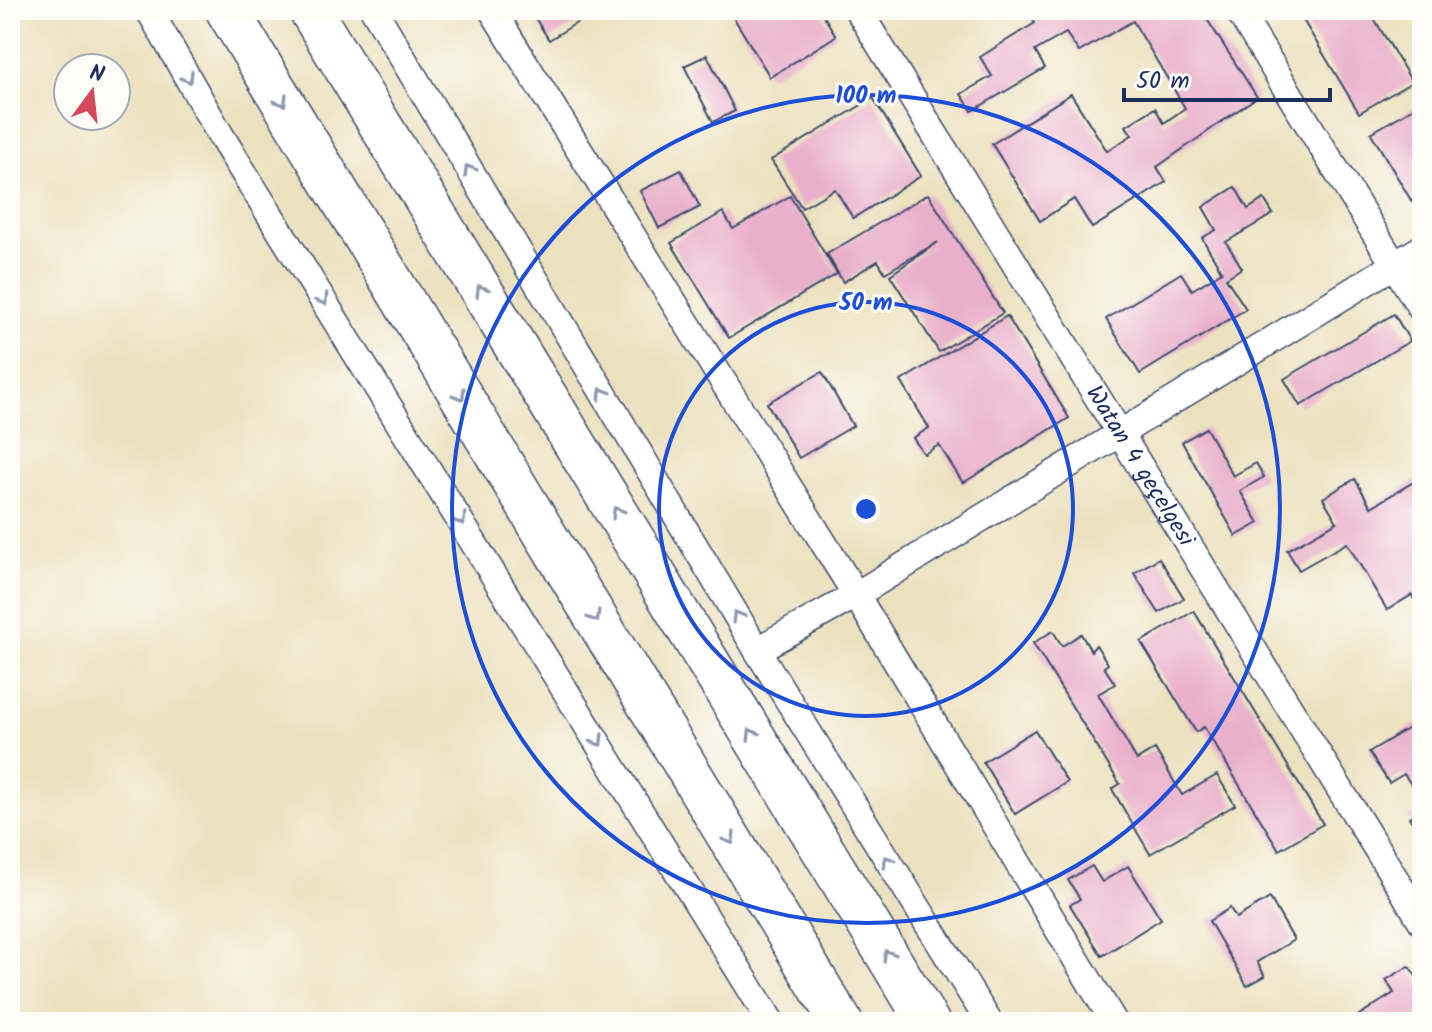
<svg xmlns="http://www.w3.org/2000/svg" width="1432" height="1032" font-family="Kalam,sans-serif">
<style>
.building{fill:#e9b0cb}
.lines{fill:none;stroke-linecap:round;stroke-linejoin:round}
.minor-casing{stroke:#3a4a6d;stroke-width:29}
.primary-casing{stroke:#3a4a6d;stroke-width:45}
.minor{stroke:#fff;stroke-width:26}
.primary{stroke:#fff;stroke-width:42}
.oneway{stroke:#8d97ae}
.ring{fill:none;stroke:#1d4ed8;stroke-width:4}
.labels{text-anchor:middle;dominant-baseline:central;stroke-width:6;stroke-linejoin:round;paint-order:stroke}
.street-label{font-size:24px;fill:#1b2f5e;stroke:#fdfcf7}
.centre{fill:#1d4ed8;stroke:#fdfcf7;stroke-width:4}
.ring-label{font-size:24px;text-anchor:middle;font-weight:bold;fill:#1d4ed8;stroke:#fdfcf7;stroke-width:6;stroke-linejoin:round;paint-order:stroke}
</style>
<rect width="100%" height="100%" fill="#fdfcf7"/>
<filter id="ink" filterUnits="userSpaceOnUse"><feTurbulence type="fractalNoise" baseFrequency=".0125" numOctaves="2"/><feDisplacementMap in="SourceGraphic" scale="16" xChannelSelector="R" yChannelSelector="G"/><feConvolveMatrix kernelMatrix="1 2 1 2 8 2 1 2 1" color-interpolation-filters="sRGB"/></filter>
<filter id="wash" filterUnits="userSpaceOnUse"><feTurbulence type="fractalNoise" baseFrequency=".006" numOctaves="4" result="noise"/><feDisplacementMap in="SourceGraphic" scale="32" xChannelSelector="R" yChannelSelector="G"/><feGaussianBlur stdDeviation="1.8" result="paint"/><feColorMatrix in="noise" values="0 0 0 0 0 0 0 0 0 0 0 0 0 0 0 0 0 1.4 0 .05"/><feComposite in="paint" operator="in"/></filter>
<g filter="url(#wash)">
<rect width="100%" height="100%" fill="#ece1bf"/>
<g id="blocks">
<g class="building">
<path d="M530,10H588L591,14L549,40Z"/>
<path d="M729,10H820L836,36L770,77Z"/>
<path d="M1027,10H1060L1067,21L1085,10H1201L1257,97L1157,167L1166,182L1092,228L1074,199L1040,221L992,144L1071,94L1107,151L1132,135L1126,126L1155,108L1164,123L1185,108L1133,21L1079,52L1066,33L1035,51L1045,68L972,111L961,94L992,76L980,57L1035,23Z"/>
<path d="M1297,10H1369L1412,82L1359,113Z"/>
<path d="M707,55L735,111L713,122L684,66Z"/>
<path d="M873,98L921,176L853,218L835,189L802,208L771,160Z"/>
<path d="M1422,103V196L1412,202L1371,133Z"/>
<path d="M681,170L700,207L659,228L640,191Z"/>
<path d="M1235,187L1248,209L1264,199L1273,214L1226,242L1242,268L1226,278L1246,309L1140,374L1106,319L1181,273L1192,290L1222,272L1202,238L1216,230L1203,207Z"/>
<path d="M928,194L1003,313L939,352L890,275L938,242L885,273L878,261L843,282L827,254Z"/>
<path d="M790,196L837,274L729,338L671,243L723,212L733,229Z"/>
<path d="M1394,314L1410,341L1300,406L1284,379Z"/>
<path d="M1007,316L1069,418L963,483L939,445L924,454L913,438L929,428L901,381Z"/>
<path d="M822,372L853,426L799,458L767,403Z"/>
<path d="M1206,428L1233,476L1256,463L1264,477L1240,491L1259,523L1236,536L1182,442Z"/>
<path d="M1422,477V609L1420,610L1412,595L1387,610L1347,543L1299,570L1287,550L1337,522L1323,498L1355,479L1371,507Z"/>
<path d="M1159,558L1184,598L1159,613L1134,573Z"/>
<path d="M1194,611L1323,824L1279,850L1204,727L1196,732L1141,642Z"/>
<path d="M1053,631L1062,646L1081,634L1091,651L1096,645L1108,664L1104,667L1115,684L1098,694L1137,760L1155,749L1182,795L1217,775L1235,805L1150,854L1112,789L1120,784L1033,643Z"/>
<path d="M1422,720V780L1412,786L1404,774L1389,783L1369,752Z"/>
<path d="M1035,730L1067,782L1015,814L983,762Z"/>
<path d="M1422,809V838L1409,817Z"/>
<path d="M1092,866L1102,882L1128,866L1161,919L1102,956L1070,905L1080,899L1068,880Z"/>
<path d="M1270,898L1294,940L1257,962L1265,976L1247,986L1209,921L1230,908L1236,918Z"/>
<path d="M1409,966L1422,985V1022H1360L1356,1017L1394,993L1386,980Z"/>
</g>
</g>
</g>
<g filter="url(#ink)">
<use href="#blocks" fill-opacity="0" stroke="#3a4a6d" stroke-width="2"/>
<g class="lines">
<defs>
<g id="minor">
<path d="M149,10L221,136L771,1022"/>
<path d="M374,10L757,650L989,1022"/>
<path d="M492,10L856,595L1114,1022"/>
<path id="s1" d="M858,10L1422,922"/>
<path d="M1238,10L1422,310"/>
<path d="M757,650L856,595L1422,248"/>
</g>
<g id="primary">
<path d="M227,10L841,1022"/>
<path d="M310,10L928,1022"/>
</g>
</defs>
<use href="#minor" class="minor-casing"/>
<use href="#primary" class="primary-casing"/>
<use href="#minor" class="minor"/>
<use href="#primary" class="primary"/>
</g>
<defs><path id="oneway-chevron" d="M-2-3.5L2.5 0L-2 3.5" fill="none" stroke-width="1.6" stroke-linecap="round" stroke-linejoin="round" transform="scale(2)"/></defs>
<g class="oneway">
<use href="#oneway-chevron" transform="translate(188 78) rotate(60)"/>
<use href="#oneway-chevron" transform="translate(282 101) rotate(59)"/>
<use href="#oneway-chevron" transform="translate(469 170) rotate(-121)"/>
<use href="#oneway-chevron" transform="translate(481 290) rotate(-121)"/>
<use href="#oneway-chevron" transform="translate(323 300) rotate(58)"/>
<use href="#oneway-chevron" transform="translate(603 393) rotate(-121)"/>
<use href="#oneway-chevron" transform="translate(460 395) rotate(59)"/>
<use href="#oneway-chevron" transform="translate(617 512) rotate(-121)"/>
<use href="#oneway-chevron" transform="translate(461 520) rotate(58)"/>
<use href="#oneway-chevron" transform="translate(737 616) rotate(-121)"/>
<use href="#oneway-chevron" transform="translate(595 617) rotate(59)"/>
<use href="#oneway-chevron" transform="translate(752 734) rotate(-121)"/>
<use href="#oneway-chevron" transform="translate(598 741) rotate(58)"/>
<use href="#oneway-chevron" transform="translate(730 839) rotate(59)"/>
<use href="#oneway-chevron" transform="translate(888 861) rotate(-122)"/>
<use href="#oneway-chevron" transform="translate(888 955) rotate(-121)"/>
</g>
</g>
<g class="ring">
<circle cx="866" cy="509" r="207"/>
<circle cx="866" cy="509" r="414"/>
</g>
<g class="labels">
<g class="street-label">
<text stroke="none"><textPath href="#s1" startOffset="536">Watan 4 geçelgesi</textPath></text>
</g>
</g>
<circle cx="866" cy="509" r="12" class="centre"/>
<g class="ring-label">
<text x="866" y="103">100 m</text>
<text x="866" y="310">50 m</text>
</g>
<rect width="1432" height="1032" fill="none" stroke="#fdfcf7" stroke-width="40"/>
<g transform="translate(92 92) rotate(15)"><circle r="38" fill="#fdfcf7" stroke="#a3aaba" stroke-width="2"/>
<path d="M0-6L14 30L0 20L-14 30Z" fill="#d1495b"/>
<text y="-12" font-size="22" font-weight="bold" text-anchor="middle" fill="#1b2f5e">N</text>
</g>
<path d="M1124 88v12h206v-12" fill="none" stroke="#1b2f5e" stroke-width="4"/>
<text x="1136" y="88" font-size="24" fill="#1b2f5e" stroke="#fdfcf7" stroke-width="6" paint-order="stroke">50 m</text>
</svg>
